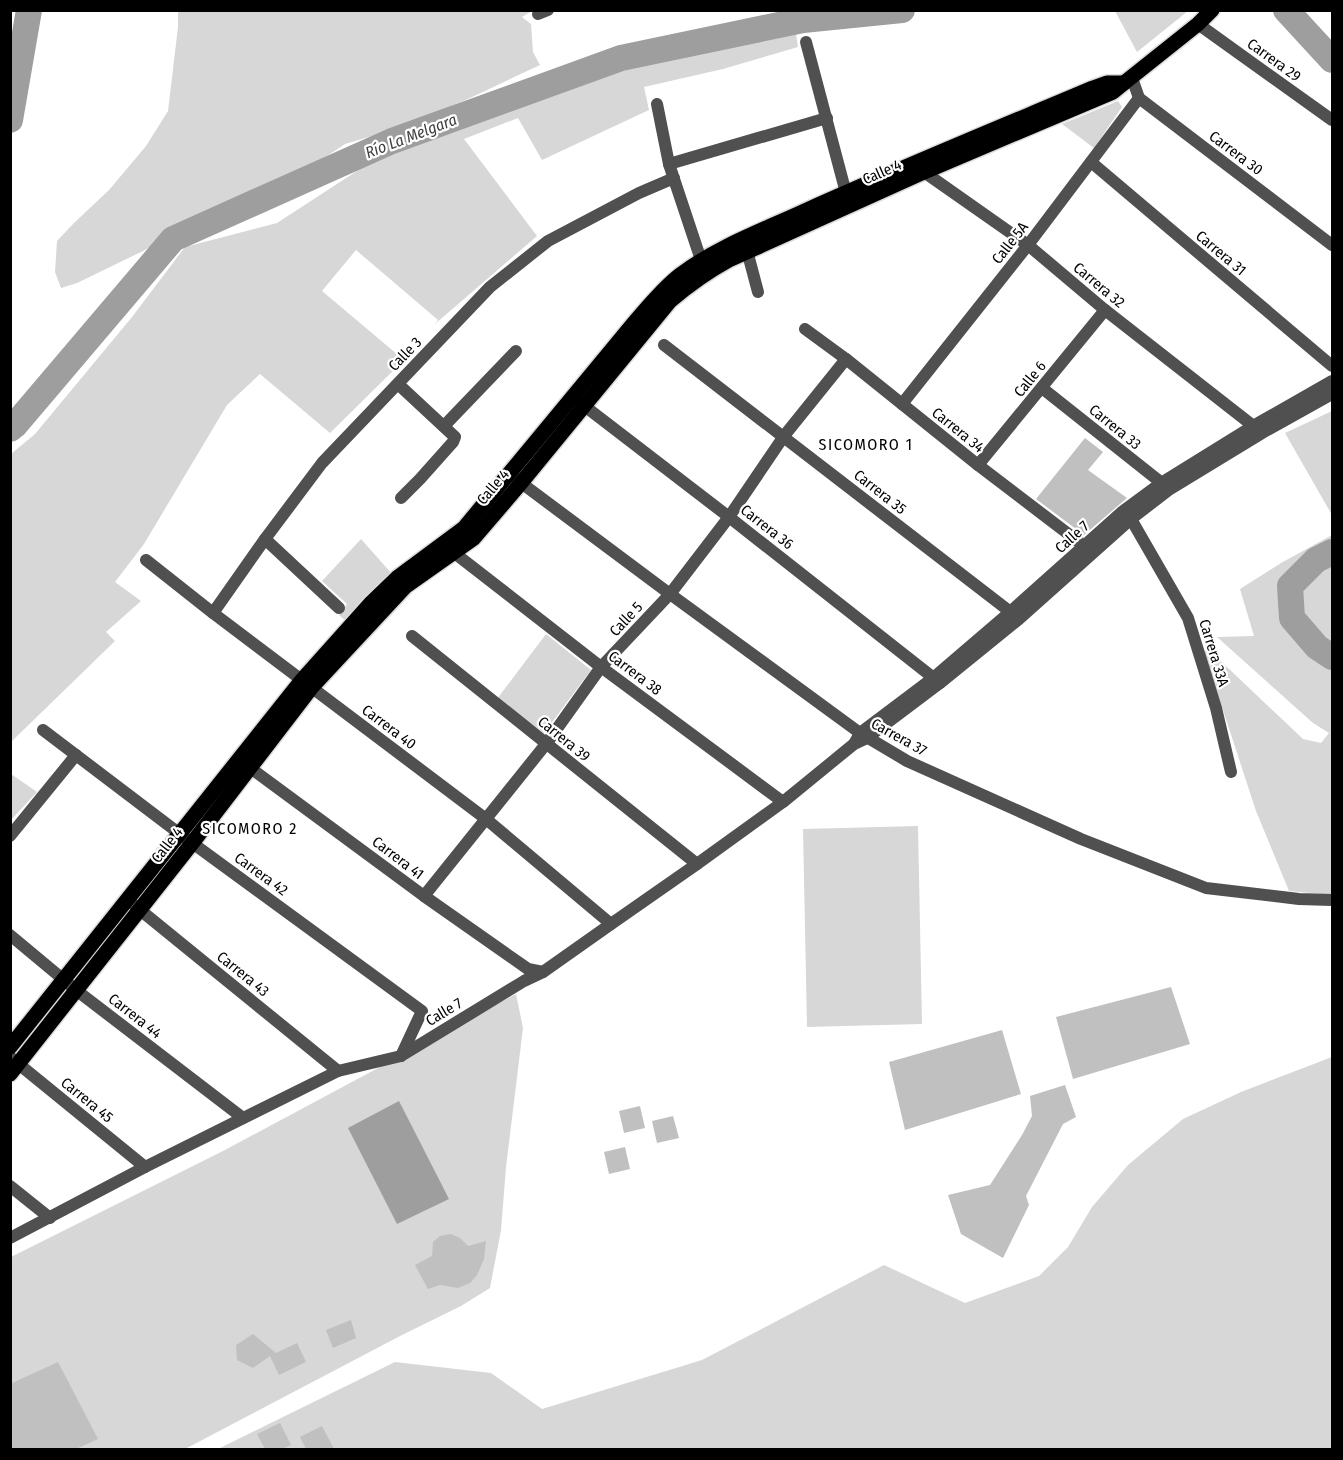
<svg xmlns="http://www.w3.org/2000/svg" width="1343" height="1460" font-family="'Fira Sans Condensed',sans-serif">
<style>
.green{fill:#d7d7d7}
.water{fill:#9e9e9e}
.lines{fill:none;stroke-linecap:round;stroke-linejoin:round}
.river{stroke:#9e9e9e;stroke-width:26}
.building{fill:#c0c0c0}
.primary-casing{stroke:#dbdbdb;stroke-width:18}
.minor{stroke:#505050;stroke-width:12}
.tertiary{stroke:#505050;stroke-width:12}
.primary{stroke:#000;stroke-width:15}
.labels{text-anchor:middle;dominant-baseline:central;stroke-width:4.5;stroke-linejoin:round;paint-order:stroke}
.street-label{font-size:15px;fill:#000;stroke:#fff}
.water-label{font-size:16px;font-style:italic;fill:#3f3f3f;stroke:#fff}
.neighbourhood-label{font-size:16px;letter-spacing:1.5px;fill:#000;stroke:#fff}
</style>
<rect width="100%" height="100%" fill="#fff"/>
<g class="green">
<path d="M178,11H532L522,17L531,24L533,52L540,65L470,98L399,128L345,144L309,168L242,195L143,251L77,283L61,288L55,272L57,241L74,223L109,190L146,146L168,111L178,27Z"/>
<path d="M1115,11H1188L1137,52Z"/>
<path d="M795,27L798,47L723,69L644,87L649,110L542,160L518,118L464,139L537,236L435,324L438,320L356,250L322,291L404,360L330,433L260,374L227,405L144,544L115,582L141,601L106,632L115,641L11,742V454L35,434L132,317L185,247L277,223L383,154L618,64Z"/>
<path d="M1118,101L1122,107L1094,148L1062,124Z"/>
<path d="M1332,411V515L1285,433Z"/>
<path d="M1332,535V895L1289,891L1256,811L1204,652L1208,649L1303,739L1321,743L1329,733L1313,723L1217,637L1254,636L1240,589L1281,563Z"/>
<path d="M361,539L392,574L346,621L339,615L347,604L322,581Z"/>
<path d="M546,634L591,670L544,733L497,699Z"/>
<path d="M11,774L37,792L11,820Z"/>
<path d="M918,826L922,1024L807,1027L803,829Z"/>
<path d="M516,994L523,1028L506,1167L501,1230L490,1288L461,1306L400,1336L185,1449L11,1450V1257L223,1151Z"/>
<path d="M1332,1057V1449L216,1450L395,1362L491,1373L542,1409L702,1360L884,1265L965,1303L1039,1276L1068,1247L1092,1207L1128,1165L1183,1119L1241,1092Z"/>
</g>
<path class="water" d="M399,1101L449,1199L397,1224L348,1128Z"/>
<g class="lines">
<g class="river">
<path d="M1286,10L1332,60"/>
<path d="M10,120L29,10"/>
<path d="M10,429L15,425L173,239L392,141L621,58L803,20L902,10"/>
<path d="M1332,552L1316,560L1290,586L1292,618L1317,647L1332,657"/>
</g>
</g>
<g class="building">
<path d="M1085,438L1103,452L1088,470L1127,498L1084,535L1036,499Z"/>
<path d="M1171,987L1190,1044L1073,1079L1056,1017Z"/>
<path d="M1002,1030L1021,1094L905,1130L889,1062Z"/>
<path d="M1065,1085L1076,1117L1063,1124L1026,1196L1029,1205L1003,1258L961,1234L948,1195L990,1185L1022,1135L1032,1116L1030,1096Z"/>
<path d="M640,1106L645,1128L624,1133L619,1111Z"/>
<path d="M673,1116L679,1138L657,1143L652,1121Z"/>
<path d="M625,1147L630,1169L609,1174L604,1152Z"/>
<path d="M451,1234L460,1238L468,1246L486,1241L484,1259L477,1275L470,1283L458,1288L440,1285L428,1289L415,1265L432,1256L433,1242L440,1236Z"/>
<path d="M351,1320L356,1338L333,1348L326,1330Z"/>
<path d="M253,1334L276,1353L297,1343L306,1362L279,1375L270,1356L253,1368L237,1360L236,1345Z"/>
<path d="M58,1362L98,1439L76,1449H10V1384Z"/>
<path d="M280,1423L291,1445L282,1449H265L257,1434Z"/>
<path d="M322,1426L334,1449H306L300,1437Z"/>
</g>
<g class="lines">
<defs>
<g id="primary">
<path d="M10,1047L302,680L370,604L398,577L464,528L633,324C648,307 662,289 680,275C718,246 766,229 809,209C903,167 998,128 1093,88L1107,83H1124"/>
<path d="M10,1074L193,842L312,687L406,586L474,538L521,483L670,301C689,285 707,272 729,260L924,172L1113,92L1124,83L1198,24L1212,10"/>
</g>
</defs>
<use href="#primary" class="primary-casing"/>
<g class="minor">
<path d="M538,14L548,10"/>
<path d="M1198,24L1332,120"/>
<path d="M806,42L846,193"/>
<path d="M1132,78L1139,98L1332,245"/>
<path d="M657,104L669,164L701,260L706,268"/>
<path d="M1091,162L1332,366"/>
<path d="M669,164L827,118"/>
<path d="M923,166L924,172L1028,245L1105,310L1261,432"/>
<path d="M745,243L758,292"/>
<path d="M805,329L846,359L978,465L1092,552"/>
<path d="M664,345L1017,617"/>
<path d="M398,384L455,437L453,442L420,479L401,498"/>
<path d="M1042,388L1168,488"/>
<path d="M578,401L729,517L940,683"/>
<path d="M902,404L1028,245L1139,98"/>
<path d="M444,426L516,351"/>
<path d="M978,465L1105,310"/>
<path d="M516,479L670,594L860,733L907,761L1081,839L1206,888L1299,899L1332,900"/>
<path d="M1131,519L1188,618L1216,708L1231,772"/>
<path d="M265,539L339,608"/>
<path d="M448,548L601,667L783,802"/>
<path d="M146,560L213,613L486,819L611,924"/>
<path d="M213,613L265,539L322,463L490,287L548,241L639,193L674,178"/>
<path d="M412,636L697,864"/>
<path d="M43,730L180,834L422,1011L401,1056"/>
<path d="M245,764L424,896L528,969L543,972"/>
<path d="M10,836L76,755"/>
<path d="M424,896L546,744L601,667L670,594L729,517L784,436L846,359"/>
<path d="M134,905L338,1071"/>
<path d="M10,935L76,990L243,1118"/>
<path d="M10,1057L145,1167"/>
<path d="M10,1186L50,1218"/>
</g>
<g class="tertiary">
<path d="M854,744L860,733L933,678L1010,612L1123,511L1161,483L1253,426L1332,381"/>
<path d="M10,1238L145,1167L338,1071L401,1056L524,981L543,972L611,924L697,864L783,802L854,744L867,738L940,683L1019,619L1131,519L1170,489L1262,433L1332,394"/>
</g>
<use href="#primary" class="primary"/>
</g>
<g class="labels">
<g class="street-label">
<text transform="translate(1274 60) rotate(36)">Carrera 29</text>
<text transform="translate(1236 153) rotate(37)">Carrera 30</text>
<text transform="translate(882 172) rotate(-24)">Calle 4</text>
<text transform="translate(1010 243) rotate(-52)">Calle 5A</text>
<text transform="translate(1221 253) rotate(40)">Carrera 31</text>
<text transform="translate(1099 285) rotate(40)">Carrera 32</text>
<text transform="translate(405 354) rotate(-46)">Calle 3</text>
<text transform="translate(1030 379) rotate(-51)">Calle 6</text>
<text transform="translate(1115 427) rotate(39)">Carrera 33</text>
<text transform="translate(958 430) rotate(39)">Carrera 34</text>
<text transform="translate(493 487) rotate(-50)">Calle 4</text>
<text transform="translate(880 492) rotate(38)">Carrera 35</text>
<text transform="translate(767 527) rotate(38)">Carrera 36</text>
<text transform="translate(1072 537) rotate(-42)">Calle 7</text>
<text transform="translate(626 619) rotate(-47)">Calle 5</text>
<text transform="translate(1214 653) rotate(73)">Carrera 33A</text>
<text transform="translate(635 673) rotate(37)">Carrera 38</text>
<text transform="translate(389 727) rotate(37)">Carrera 40</text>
<text transform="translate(899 737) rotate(29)">Carrera 37</text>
<text transform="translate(564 739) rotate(39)">Carrera 39</text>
<text transform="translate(167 845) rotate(-52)">Calle 4</text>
<text transform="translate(398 858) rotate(37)">Carrera 41</text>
<text transform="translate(261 874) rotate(36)">Carrera 42</text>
<text transform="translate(243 974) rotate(39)">Carrera 43</text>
<text transform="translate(444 1012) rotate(-31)">Calle 7</text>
<text transform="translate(135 1016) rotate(38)">Carrera 44</text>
<text transform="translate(87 1100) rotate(39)">Carrera 45</text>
</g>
<g class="water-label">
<text transform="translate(411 136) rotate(-21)">Río La Melgara</text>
</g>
<g class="neighbourhood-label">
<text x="866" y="444">SICOMORO 1</text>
<text x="250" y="828">SICOMORO 2</text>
</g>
</g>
<rect width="1343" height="1460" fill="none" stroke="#000000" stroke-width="24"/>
</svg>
